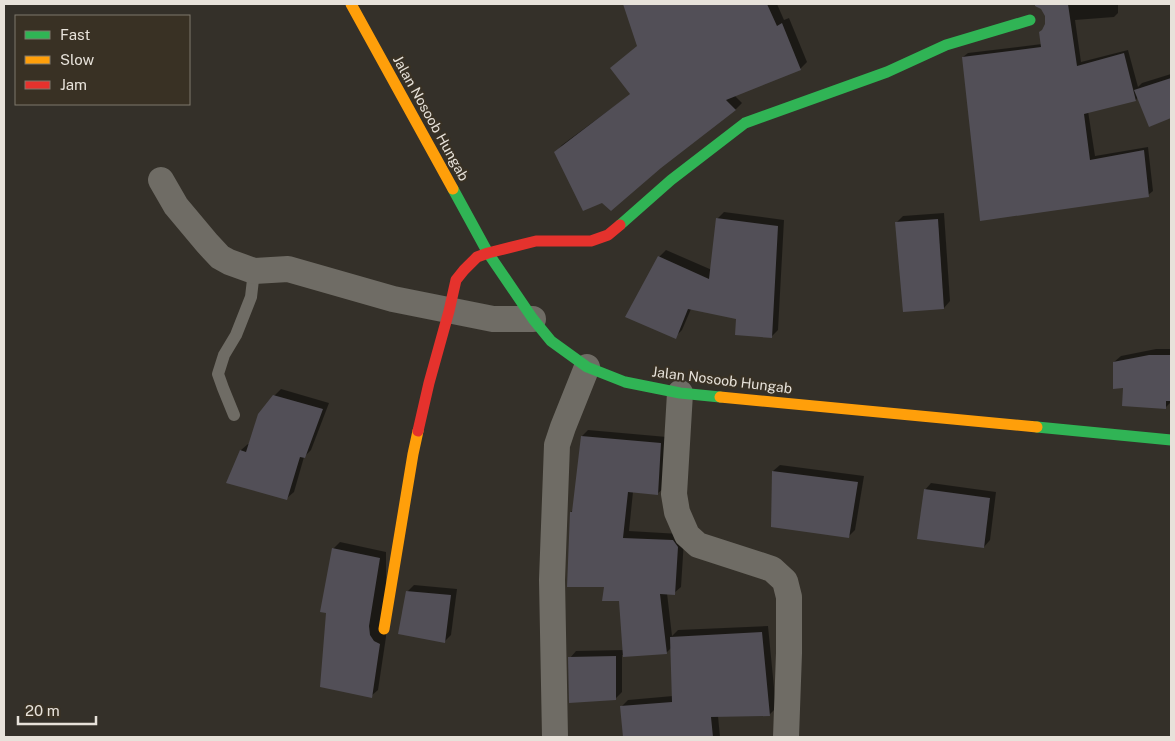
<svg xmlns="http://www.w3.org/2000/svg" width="1175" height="741" font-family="'Public Sans',sans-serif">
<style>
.shadow{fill:#0007}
.building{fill:#524f57}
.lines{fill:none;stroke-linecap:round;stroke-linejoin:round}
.lane{stroke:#6f6c65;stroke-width:12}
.street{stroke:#6f6c65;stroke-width:26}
.fast{stroke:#30b455;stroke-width:11}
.slow{stroke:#ff9f0a;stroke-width:11}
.jam{stroke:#e5322d;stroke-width:11}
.labels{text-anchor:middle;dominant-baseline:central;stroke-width:4;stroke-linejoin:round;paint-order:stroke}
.street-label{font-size:14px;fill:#e7e2da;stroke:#393124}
</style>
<rect width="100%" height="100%" fill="#343029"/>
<g class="shadow">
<path d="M624,4H673L674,8L685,4H777L784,20L789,18L807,62L800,69L734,95L742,103L736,109L660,167L556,152L562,145L631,94L638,46Z"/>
<path d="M1036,4H1118V13L1114,17L1075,20L1081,62L1128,50L1138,87L1142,83L1171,74V117L1150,126L1138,97L1136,100L1088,111L1095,156L1148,147L1153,191L1148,195L981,220L963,57L968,53L1042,44L1047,23L1046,15L1042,8Z"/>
<path d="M724,212L784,220L778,330L772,336L737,318L691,309L682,330L675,337L659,257L666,250L712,270L717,219Z"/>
<path d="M944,213L950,301L944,308L897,222L903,216Z"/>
<path d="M1156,349H1171V402L1166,407L1125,387L1114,362L1121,356Z"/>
<path d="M281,389L329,403L311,450L304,457L294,492L287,498L228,483L241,450L248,444H250L274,396Z"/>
<path d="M588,430L667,437L664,488L657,494L633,492L629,531L680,534L684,540L681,587L674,593H667L672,636L678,630L768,626L776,708L769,715L718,716L720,737H624L622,706L628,700L673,696L672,647L667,652L622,655V692L615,699L570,658L576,651L624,650L620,600L605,586L571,512L573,510L582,436Z"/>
<path d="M780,465L864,476L855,530L849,536L772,526L773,471Z"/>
<path d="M931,483L996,492L990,540L984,547L925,490Z"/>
<path d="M340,542L386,552V637L378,690L371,696L333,549Z"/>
<path d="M414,585L457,589L451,635L444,642L407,592Z"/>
</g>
<g class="building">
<path d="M623,4H767L777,26L782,23L801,70L726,100L736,110L661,168L611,211L602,203L583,211L554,152L630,94L610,68L637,46Z"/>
<path d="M1035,4H1068L1077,66L1124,53L1136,101L1084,114L1090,160L1144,150L1149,197L980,221L962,57L1041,47L1039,32L1042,30L1045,24V16L1041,9L1035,6Z"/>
<path d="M1171,78V118L1149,127L1134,90Z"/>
<path d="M716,218L778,226L772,338L735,335L736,319L688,309L676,339L625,317L658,256L709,279Z"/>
<path d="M938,219L944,309L903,312L895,222Z"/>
<path d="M1149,355H1171V401H1166V409L1122,406L1123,388L1113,389V362Z"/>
<path d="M273,395L323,409L305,458L300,457L287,500L226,483L240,450L246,452L258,414Z"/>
<path d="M581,436L661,443L658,495L628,492L623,538L673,540L678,547L675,595L660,594L667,654L623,657L619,601H602L604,587H567L570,512H572Z"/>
<path d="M772,471L858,482L849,538L771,527Z"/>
<path d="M924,489L990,498L984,548L917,539Z"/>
<path d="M332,548L380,558L369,626L370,635L374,641L380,644L372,698L320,687L326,613L320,612Z"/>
<path d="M406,591L451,595L445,643L398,634Z"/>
<path d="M762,632L770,716L711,717L713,737H623L620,706L672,702L670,637Z"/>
<path d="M616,656V700L569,703L568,657Z"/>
</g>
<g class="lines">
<path class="lane" d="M234,415L223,388L218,374L224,355L236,335L251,297L254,271"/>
<g class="street">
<path d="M161,180L176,206L207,243L220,257L229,262L254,271L288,269L393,299L493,319H533"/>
<path d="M680,393L674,494L677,512L687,535L698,545L772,569L785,581L789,597V653L786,737"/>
<path d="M555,737L552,580L557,445L563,427L587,367"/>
</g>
<g class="fast">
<path d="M453,189L488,253L533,319L551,341L587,367L625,382L680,393L720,397"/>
<path d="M620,225L671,180L745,123L887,72L946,45L1030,20"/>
<path d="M1037,427L1171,440"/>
</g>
<g class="slow">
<path d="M351,4L453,189"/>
<path d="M720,397L1037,427"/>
<path d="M384,629L413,454L418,431"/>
</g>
<path class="jam" d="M418,431L429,383L449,311L456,280L464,270L477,257L488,253L536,241H591L608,235L620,225"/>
</g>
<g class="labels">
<g class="street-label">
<text transform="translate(431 118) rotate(61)">Jalan Nosoob Hungab</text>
<text transform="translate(722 380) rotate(7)">Jalan Nosoob Hungab</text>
</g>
</g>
<rect width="1175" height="741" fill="none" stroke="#e7e2da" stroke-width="10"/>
<rect x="15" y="15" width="175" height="90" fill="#393124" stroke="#7f786d"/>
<rect x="25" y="31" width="25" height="8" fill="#30b455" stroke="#7f786d"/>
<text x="60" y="40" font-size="15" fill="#e7e2da">Fast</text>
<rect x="25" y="56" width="25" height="8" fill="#ff9f0a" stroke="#7f786d"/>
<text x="60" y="65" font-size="15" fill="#e7e2da">Slow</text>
<rect x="25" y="81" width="25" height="8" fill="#e5322d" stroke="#7f786d"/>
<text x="60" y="90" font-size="15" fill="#e7e2da">Jam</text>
<path d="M18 716v8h78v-8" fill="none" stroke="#e7e2da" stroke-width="2.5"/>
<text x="25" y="716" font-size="15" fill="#e7e2da" stroke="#393124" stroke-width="4" paint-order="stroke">20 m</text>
</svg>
